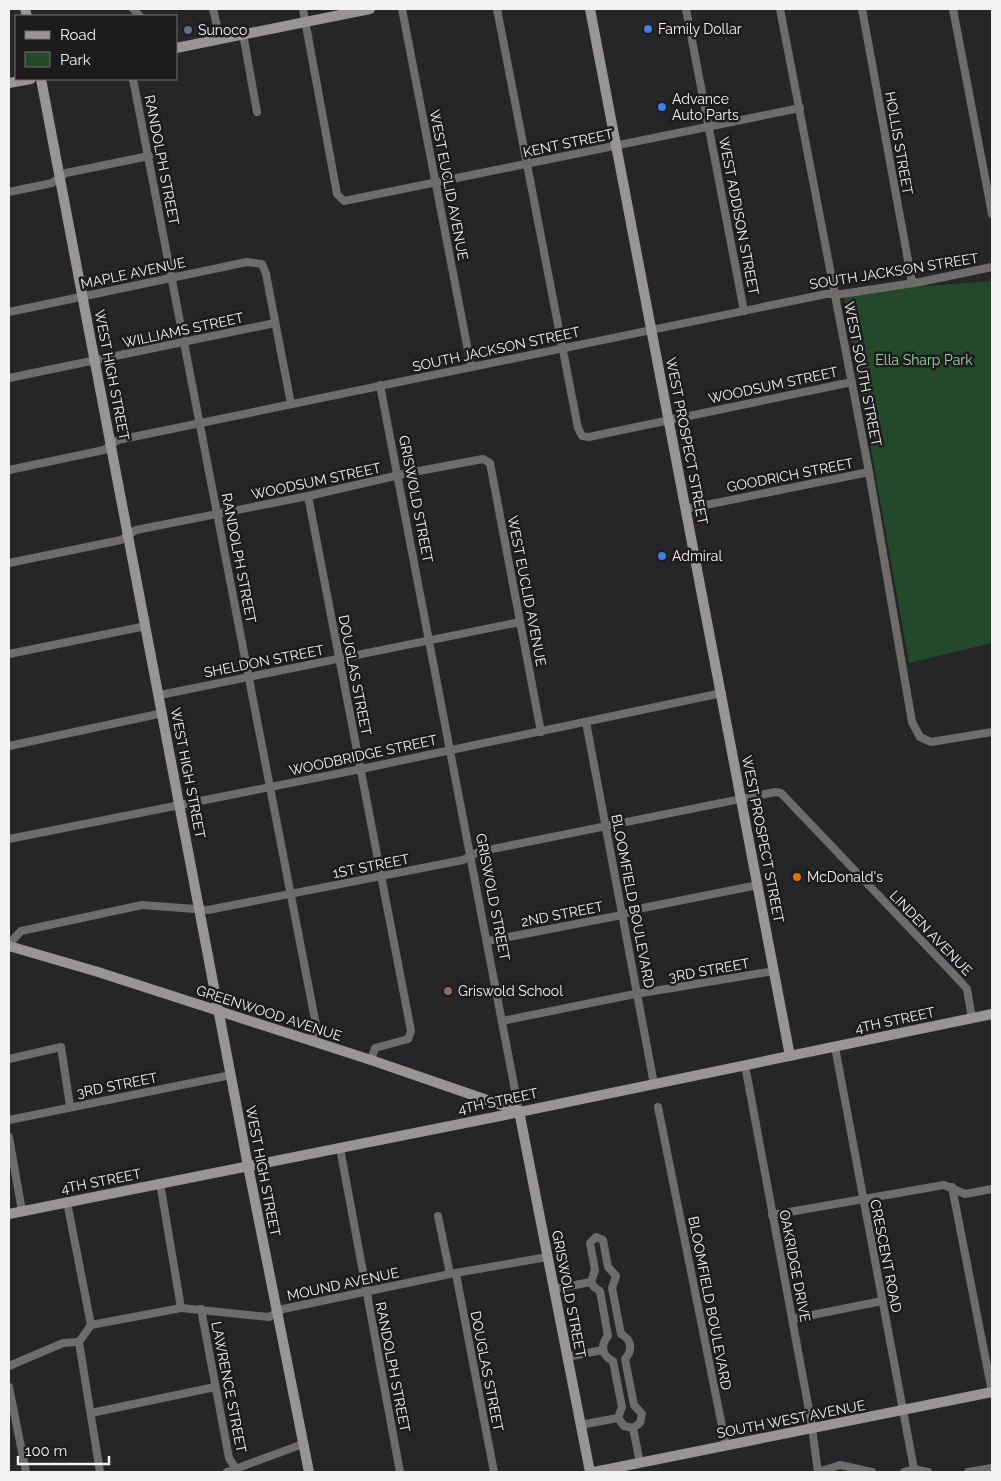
<svg xmlns="http://www.w3.org/2000/svg" width="1001" height="1481" font-family="Raleway,sans-serif">
<style>
.green{fill:#23482a}
.lines{fill:none;stroke-linecap:round;stroke-linejoin:round}
.street{stroke:#6f6d6c;stroke-width:8}
.secondary{stroke:#989594;stroke-width:10}
.shop-dot{fill:#3f7fe0;stroke:#1d1b1e;stroke-width:2}
.service-dot{fill:#5c6f8a;stroke:#1d1b1e;stroke-width:2}
.food-dot{fill:#e8710a;stroke:#1d1b1e;stroke-width:2}
.education-dot{fill:#8d6e63;stroke:#1d1b1e;stroke-width:2}
.labels{text-anchor:middle;dominant-baseline:central;stroke-width:5;stroke-linejoin:round;paint-order:stroke}
.poi-label{font-size:14px;fill:#f2f1f3;stroke:#1d1b1e;text-anchor:start}
.street-label{font-size:14px;fill:#f2f1f3;stroke:#1d1b1e}
.park-label{font-size:14px;fill:#96d59f;stroke:#1d1b1e}
</style>
<rect width="100%" height="100%" fill="#262528"/>
<path class="green" d="M992,281V643L909,663L843,292Z"/>
<g class="lines">
<g class="street">
<path d="M133,9L140,16"/>
<path d="M213,9L220,39"/>
<path d="M303,9L337,194L344,201L800,108"/>
<path d="M402,9L471,366"/>
<path d="M497,9L578,428L582,436L589,437L617,431L852,382"/>
<path d="M686,9L744,311"/>
<path d="M780,9L869,472L912,722L920,737L931,742L992,732"/>
<path d="M862,9L912,282"/>
<path d="M953,9L992,214"/>
<path d="M243,34L257,112"/>
<path d="M133,79L316,1025L315,1034L310,1041"/>
<path d="M9,192L52,183L66,173L149,156"/>
<path d="M9,312L247,262L262,264L266,274L291,404"/>
<path d="M9,378L275,323"/>
<path d="M380,385L519,1111"/>
<path d="M9,470L104,450L118,440L826,294H842L920,282L992,267"/>
<path d="M308,496L411,1031L408,1039L375,1048L371,1060"/>
<path d="M686,509L869,472"/>
<path d="M9,563L121,540L136,530L308,496L408,473L483,459L490,463L541,732"/>
<path d="M9,654L146,626"/>
<path d="M160,695L520,622"/>
<path d="M586,722L654,1084"/>
<path d="M9,746L163,713"/>
<path d="M9,839L361,769L722,693"/>
<path d="M488,941L622,915L638,909L758,885"/>
<path d="M9,944L21,931L142,905L208,910L463,860L478,852L775,792L781,793L961,982L967,989L972,1018"/>
<path d="M502,1021L630,995L774,971"/>
<path d="M835,1047L914,1469"/>
<path d="M9,1059L61,1047L70,1106"/>
<path d="M745,1065L811,1421L818,1472"/>
<path d="M658,1107L726,1446"/>
<path d="M9,1120L231,1075"/>
<path d="M9,1137L22,1211"/>
<path d="M340,1148L400,1472"/>
<path d="M160,1183L181,1308"/>
<path d="M952,1187L992,1392"/>
<path d="M67,1202L91,1325"/>
<path d="M772,1215L944,1185L965,1194L992,1189"/>
<path d="M438,1216L450,1274"/>
<path d="M596,1237L603,1240L608,1267L616,1276L612,1288L621,1334C632,1340 633,1350 625,1359L634,1405L642,1414L640,1423L633,1428L624,1426L618,1418L622,1407L613,1361C602,1356 600,1345 608,1336L600,1291L594,1287L591,1282L595,1270L590,1243Z"/>
<path d="M456,1274L494,1472"/>
<path d="M554,1289L591,1282"/>
<path d="M201,1309L229,1458L236,1469"/>
<path d="M792,1319L882,1301"/>
<path d="M79,1342L100,1472"/>
<path d="M567,1357L603,1350"/>
<path d="M9,1366L63,1343L79,1342L91,1325L181,1308L269,1317L283,1309L450,1274L547,1257"/>
<path d="M9,1387L26,1472"/>
<path d="M91,1413L215,1387"/>
<path d="M580,1425L618,1418"/>
<path d="M633,1428L640,1463"/>
<path d="M227,1472L303,1444"/>
<path d="M818,1472L840,1465L872,1472"/>
<path d="M904,1472L914,1469L928,1472"/>
<path d="M968,1472L992,1468"/>
</g>
<g class="secondary">
<path d="M25,9L27,16"/>
<path d="M590,9L790,1056"/>
<path d="M176,48L370,9"/>
<path d="M41,79L248,1166L309,1472"/>
<path d="M9,83L31,79"/>
<path d="M9,946L98,972L371,1060L519,1111L590,1472"/>
<path d="M9,1214L505,1115L992,1014"/>
<path d="M594,1472L992,1392"/>
</g>
</g>
<g class="shop-dot">
<circle cx="648" cy="29" r="5"/>
<circle cx="662" cy="107" r="5"/>
<circle cx="662" cy="556" r="5"/>
</g>
<circle class="service-dot" cx="188" cy="30" r="5"/>
<circle class="food-dot" cx="797" cy="877" r="5"/>
<circle class="education-dot" cx="448" cy="991" r="5"/>
<g class="labels">
<g class="poi-label">
<text x="658" y="29">Family Dollar</text>
<text x="198" y="30">Sunoco</text>
<text x="672" y="99">Advance<tspan x="672" dy="16">Auto Parts</tspan></text>
<text x="672" y="556">Admiral</text>
<text x="807" y="877">McDonald's</text>
<text x="458" y="991">Griswold School</text>
</g>
<g class="street-label">
<text transform="translate(568 143) rotate(-12)">KENT STREET</text>
<text transform="translate(899 143) rotate(80)">HOLLIS STREET</text>
<text transform="translate(162 160) rotate(79)">RANDOLPH STREET</text>
<text transform="translate(449 185) rotate(79)">WEST EUCLID AVENUE</text>
<text transform="translate(739 216) rotate(79)">WEST ADDISON STREET</text>
<text transform="translate(894 271) rotate(-9)">SOUTH JACKSON STREET</text>
<text transform="translate(133 273) rotate(-12)">MAPLE AVENUE</text>
<text transform="translate(183 330) rotate(-12)">WILLIAMS STREET</text>
<text transform="translate(496 349) rotate(-12)">SOUTH JACKSON STREET</text>
<text transform="translate(863 374) rotate(79)">WEST SOUTH STREET</text>
<text transform="translate(112 375) rotate(79)">WEST HIGH STREET</text>
<text transform="translate(773 385) rotate(-12)">WOODSUM STREET</text>
<text transform="translate(687 441) rotate(79)">WEST PROSPECT STREET</text>
<text transform="translate(790 475) rotate(-11)">GOODRICH STREET</text>
<text transform="translate(316 481) rotate(-12)">WOODSUM STREET</text>
<text transform="translate(416 499) rotate(79)">GRISWOLD STREET</text>
<text transform="translate(239 558) rotate(79)">RANDOLPH STREET</text>
<text transform="translate(527 591) rotate(79)">WEST EUCLID AVENUE</text>
<text transform="translate(264 661) rotate(-11)">SHELDON STREET</text>
<text transform="translate(355 675) rotate(79)">DOUGLAS STREET</text>
<text transform="translate(363 755) rotate(-12)">WOODBRIDGE STREET</text>
<text transform="translate(188 773) rotate(79)">WEST HIGH STREET</text>
<text transform="translate(763 839) rotate(79)">WEST PROSPECT STREET</text>
<text transform="translate(371 866) rotate(-11)">1ST STREET</text>
<text transform="translate(493 897) rotate(79)">GRISWOLD STREET</text>
<text transform="translate(633 901) rotate(79)">BLOOMFIELD BOULEVARD</text>
<text transform="translate(562 914) rotate(-11)">2ND STREET</text>
<text transform="translate(931 933) rotate(46)">LINDEN AVENUE</text>
<text transform="translate(709 970) rotate(-10)">3RD STREET</text>
<text transform="translate(269 1013) rotate(18)">GREENWOOD AVENUE</text>
<text transform="translate(895 1020) rotate(-12)">4TH STREET</text>
<text transform="translate(117 1085) rotate(-11)">3RD STREET</text>
<text transform="translate(498 1101) rotate(-12)">4TH STREET</text>
<text transform="translate(263 1171) rotate(79)">WEST HIGH STREET</text>
<text transform="translate(101 1181) rotate(-11)">4TH STREET</text>
<text transform="translate(886 1256) rotate(79)">CRESCENT ROAD</text>
<text transform="translate(795 1266) rotate(79)">OAKRIDGE DRIVE</text>
<text transform="translate(343 1284) rotate(-12)">MOUND AVENUE</text>
<text transform="translate(569 1294) rotate(79)">GRISWOLD STREET</text>
<text transform="translate(710 1303) rotate(79)">BLOOMFIELD BOULEVARD</text>
<text transform="translate(393 1367) rotate(79)">RANDOLPH STREET</text>
<text transform="translate(487 1371) rotate(79)">DOUGLAS STREET</text>
<text transform="translate(229 1387) rotate(79)">LAWRENCE STREET</text>
<text transform="translate(791 1419) rotate(-11)">SOUTH WEST AVENUE</text>
</g>
<g class="park-label">
<text x="924" y="360">Ella Sharp Park</text>
</g>
</g>
<rect width="1001" height="1481" fill="none" stroke="#f2f1f3" stroke-width="20"/>
<rect x="15" y="15" width="162" height="65" fill="#1d1b1e" stroke="#727173"/>
<rect x="25" y="31" width="25" height="8" fill="#989594" stroke="#727173"/>
<text x="60" y="40" font-size="15" fill="#f2f1f3">Road</text>
<rect x="25" y="52" width="25" height="15" fill="#23482a" stroke="#727173"/>
<text x="60" y="65" font-size="15" fill="#f2f1f3">Park</text>
<path d="M18 1456v8h91v-8" fill="none" stroke="#f2f1f3" stroke-width="2.5"/>
<text x="25" y="1456" font-size="15" fill="#f2f1f3" stroke="#1d1b1e" stroke-width="4" paint-order="stroke">100 m</text>
</svg>
